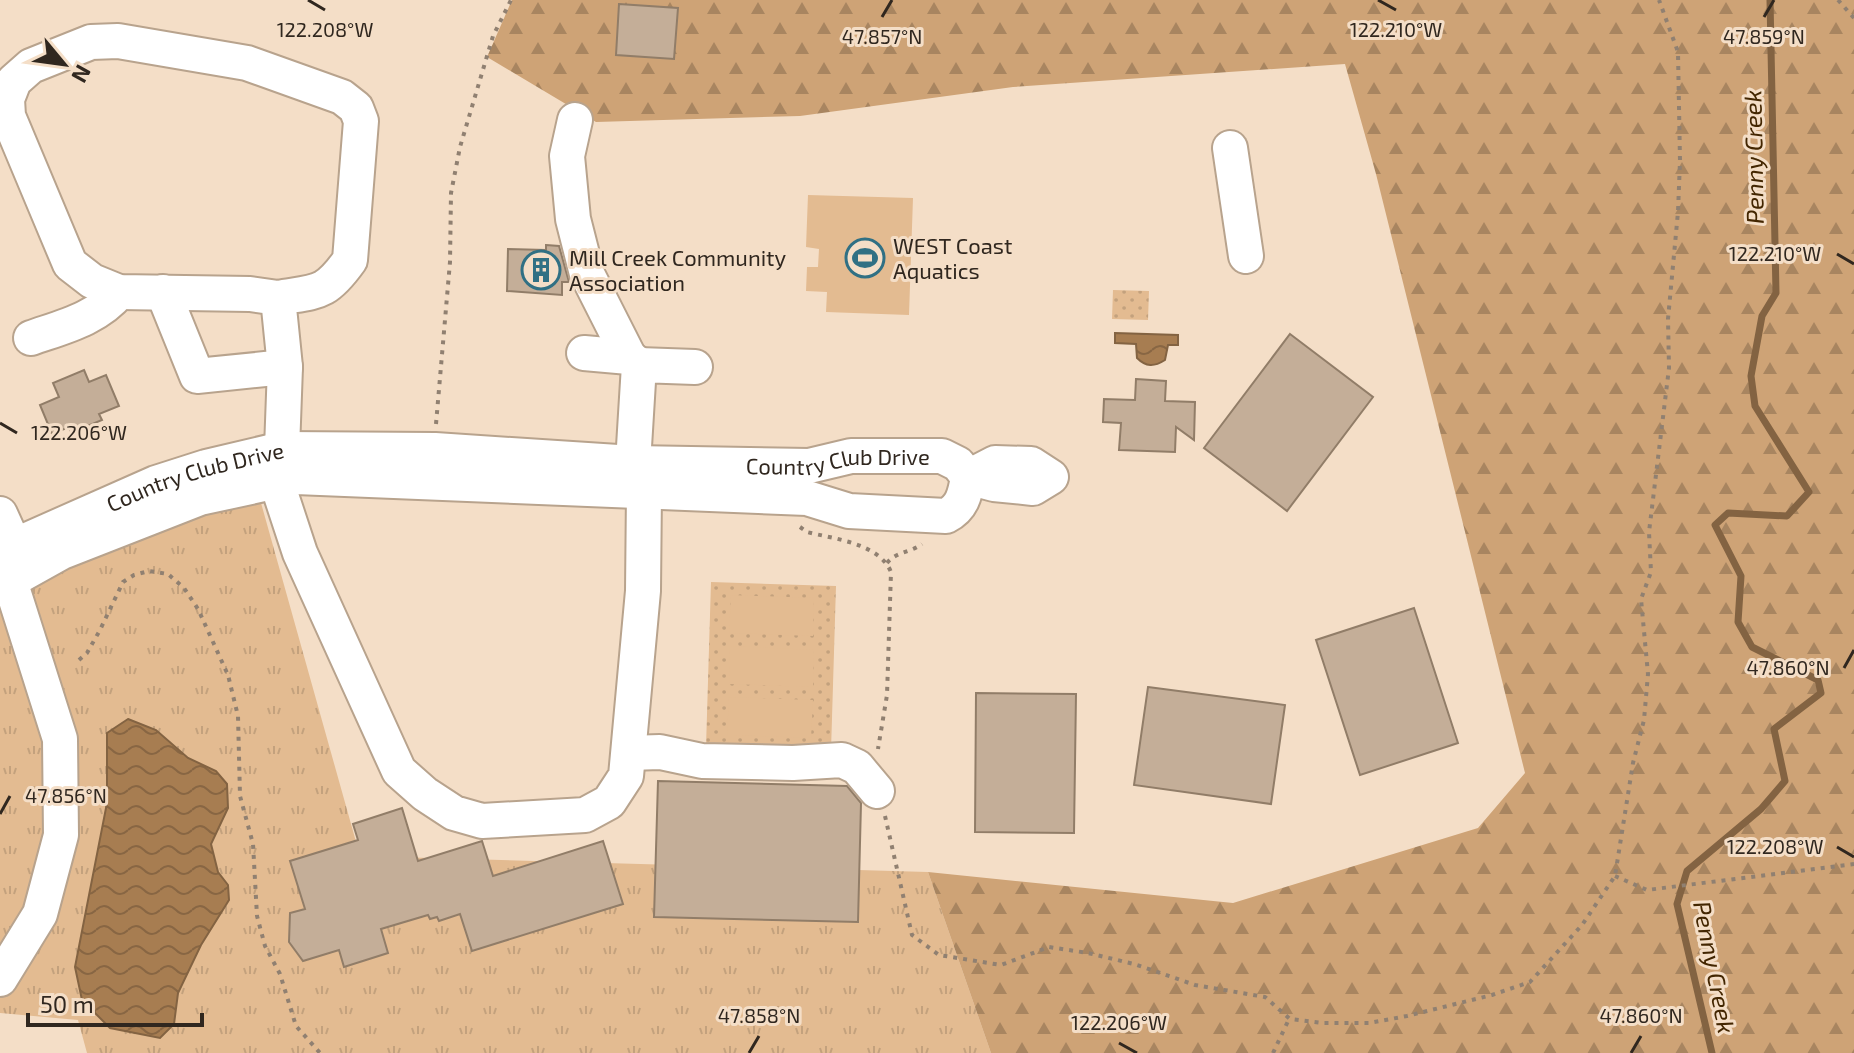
<svg xmlns="http://www.w3.org/2000/svg" width="1854" height="1053" font-family="'Exo 2',sans-serif">
<style>
.grass{fill:url(#grass-tufts)}
.forest{fill:url(#forest-firs)}
.park{fill:url(#park-dots)}
.pitch{fill:#e3bb91}
.water{fill:url(#water-waves);stroke:#836342;stroke-width:2}
.lines{fill:none;stroke-linecap:round;stroke-linejoin:round}
.stream{stroke:#836342;stroke-width:7}
.building{fill:#c4ae98;stroke:#917d68;stroke-width:2}
.minor-casing{stroke:#b8a38d;stroke-width:38}
.path{stroke:#908071;stroke-width:4;stroke-dasharray:4 6;stroke-linecap:butt}
.minor{stroke:#fff;stroke-width:34}
.ticks{fill:none;stroke:#30271f;stroke-width:3}
.labels{text-anchor:middle;dominant-baseline:central;stroke-width:6;stroke-linejoin:round;paint-order:stroke}
.poi-label{font-size:22px;fill:#30271f;stroke:#f4dec7;text-anchor:start}
.street-label{font-size:22px;fill:#30271f;stroke:#f4dec7}
.water-label{font-size:24px;font-style:italic;fill:#432601;stroke:#f4dec7}
.ticks-label{font-size:20px;text-anchor:middle;fill:#30271f;stroke:#f4dec7;stroke-width:6;stroke-linejoin:round;paint-order:stroke}
</style>
<defs>
<pattern id="grass-tufts" width="24" height="20" patternUnits="userSpaceOnUse" patternTransform="scale(2)"><rect width="24" height="20" fill="#e3bb91"/><path d="M3 7l-1-3M5 7V3M7 7l1-3M15 17l-1-3M17 17v-4M19 17l1-3" fill="none" stroke="#c3a17d"/></pattern>
<pattern id="forest-firs" width="22" height="20" patternUnits="userSpaceOnUse" patternTransform="scale(2)"><rect width="22" height="20" fill="#cea376"/><path d="M5 1l3.5 6h-7zM16 11l3.5 6h-7z" fill="#a88560"/></pattern>
<pattern id="park-dots" width="8" height="8" patternUnits="userSpaceOnUse" patternTransform="scale(2)"><rect width="8" height="8" fill="#e3bb91"/><path d="M2 2h.1M6 6h.1" fill="none" stroke="#c3a17d" stroke-width="1.8" stroke-linecap="round"/></pattern>
<pattern id="water-waves" width="16" height="10" patternUnits="userSpaceOnUse" patternTransform="scale(2)"><rect width="16" height="10" fill="#a77d51"/><path d="M0 5q4-4 8 0t8 0" fill="none" stroke="#886643"/></pattern>
</defs>
<rect width="100%" height="100%" fill="#f4dec7"/>
<path class="grass" d="M256,485L360,856L928,872L991,1053H87L78,1020L0,1013V570Z"/>
<path class="forest" d="M512,0H1854V1053H991L928,872L1233,903L1478,828L1525,773L1376,174L1345,64L1013,87L800,116L596,122L487,57Z"/>
<g class="park">
<path d="M1113,290L1149,291L1148,320L1112,319Z"/>
<path d="M711,582L836,586L831,751L706,747Z"/>
</g>
<g class="pitch">
<path d="M808,195L913,198L909,315L826,312L827,292L806,291L807,267H818L819,249L806,247Z"/>
<path d="M731,595L814,598L813,636L729,633Z"/>
<path d="M730,646L814,650L813,687L729,684Z"/>
<path d="M729,697L813,700L811,738L727,735Z"/>
</g>
<g class="water">
<path d="M1115,333L1178,335V345H1168L1165,360C1154,367 1146,367 1137,358L1136,344L1115,343Z"/>
<path d="M128,719L156,730L188,758L216,771L227,784L228,808L211,844L218,872L228,885L229,900L201,945L178,993L174,1024L160,1038L110,1028L82,1000L75,967L107,803V733Z"/>
</g>
<g class="lines">
<path class="stream" d="M1712,1053L1677,904L1687,871L1761,809L1785,781L1774,729L1821,693L1818,680L1752,647L1738,622L1741,576L1715,525L1728,513L1787,516L1809,492L1755,406L1751,376L1762,316L1776,293L1770,0"/>
</g>
<g class="building">
<path d="M619,4L678,8L674,59L616,55Z"/>
<path d="M546,245L559,246L569,282H562V295L507,291L508,249L546,250Z"/>
<path d="M1290,334L1373,397L1287,511L1204,448Z"/>
<path d="M84,370L89,382L106,375L119,406L99,414L102,420L71,433L69,427L52,434L40,405L59,397L53,383Z"/>
<path d="M1136,379L1166,381L1165,401L1195,402L1194,440L1176,427L1175,452L1119,450L1121,423L1103,422L1104,399L1135,400Z"/>
<path d="M1414,608L1458,743L1360,775L1316,640Z"/>
<path d="M1148,687L1285,705L1271,804L1134,785Z"/>
<path d="M976,693L1076,694L1074,833L975,832Z"/>
<path d="M658,781L847,786L861,803L858,922L654,917Z"/>
<path d="M402,808L418,861L482,841L493,876L603,841L623,904L472,951L460,914L439,921L437,917L430,919L428,915L381,929L388,953L344,967L339,950L303,961L289,942L290,913L305,909L290,861L358,840L353,824Z"/>
</g>
<g class="lines">
<defs>
<g id="minor">
<path d="M575,120L567,156L573,219L587,274L629,357"/>
<path d="M1230,148L1246,256"/>
<path d="M163,292L197,376L285,367"/>
<path d="M278,298L250,294L119,292L92,281L70,264L8,116L7,99L14,81L31,66L91,42L118,41L247,63L342,97L356,108L361,121L350,260C325,295 318,291 278,298L285,367L282,449L276,480L300,553L399,771L425,794L454,813L482,821L585,815L609,802L626,776L643,591L644,491L633,463L639,365L695,367"/>
<path d="M31,338C62,327 97,319 119,292"/>
<path d="M584,353L629,357L639,365"/>
<path d="M995,463L1031,464L1051,477L1033,488L994,484L968,477Z"/>
<path d="M0,514L14,545L12,566"/>
<path id="s1" d="M0,552L156,483L206,467L282,449L435,450L633,463L809,466L851,456H942L958,464L968,477C965,495 962,508 946,516L849,511L807,498L296,477L200,498L62,552L10,581"/>
<path d="M0,570L10,581L60,739L61,835L40,914L0,979"/>
<path d="M629,753L660,752L702,761L793,763L842,760L857,767L877,791"/>
</g>
</defs>
<use href="#minor" class="minor-casing"/>
<g class="path">
<path d="M1838,0L1854,18"/>
<path d="M436,424L450,262L451,193L460,147L493,36L511,0"/>
<path d="M800,527L807,532C834,539 879,543 891,572L887,695L878,749"/>
<path d="M887,563C897,551 910,553 922,544"/>
<path d="M79,660L87,653L100,630L123,582L134,575L149,571L168,574L184,588L198,609L228,675L238,716L240,796L253,844L257,916L265,946L280,974L296,1026L320,1053"/>
<path d="M885,816L912,935L939,955L1001,965L1049,947L1088,953L1134,964L1195,985L1265,997L1290,1019L1323,1023H1369L1407,1016L1492,995L1530,982L1582,925L1615,876L1633,763L1644,720L1648,674L1641,599L1651,572L1649,532L1669,368L1668,319L1678,212L1680,161L1678,52L1659,0"/>
<path d="M1615,876L1647,890L1854,864"/>
<path d="M1273,1053L1289,1019"/>
</g>
<use href="#minor" class="minor"/>
</g>
<path class="ticks" d="M308,0L325,10M1378,0L1396,10M882,17L892,0M1764,17L1774,0M1837,254L1854,264M0,423L17,433M1844,668L1854,650M0,814L10,796M1837,847L1854,857M1119,1043L1137,1053M749,1053L759,1036M1631,1053L1641,1036"/>
<defs>
<symbol id="stadium-ring" viewBox="-11 -11 22 22"><circle r="9.5" fill="#f4dec7" stroke="#307084" stroke-width="1.5"/><path d="M0-5a6.5 5 0 1 0 0 10a6.5 5 0 1 0 0-10ZM-3.5-1.8h7v3.6h-7Z" fill="#307084"/></symbol>
<symbol id="building-ring" viewBox="-11 -11 22 22"><circle r="9.5" fill="#f4dec7" stroke="#307084" stroke-width="1.5"/><path d="M-4-6H4V6H1V3H-1V6H-4ZM-2.5-4.3h1.7v1.8h-1.7ZM.8-4.3h1.7v1.8H.8ZM-2.5-1h1.7V.8h-1.7ZM.8-1h1.7V.8H.8Z" fill="#307084"/></symbol>
</defs>
<g fill-rule="evenodd">
<use href="#stadium-ring" x="843" y="236" width="44" height="44"/>
<use href="#building-ring" x="519" y="248" width="44" height="44"/>
</g>
<g class="labels">
<g class="poi-label">
<text x="893" y="245">WEST Coast<tspan x="893" dy="25">Aquatics</tspan></text>
<text x="569" y="257">Mill Creek Community<tspan x="569" dy="25">Association</tspan></text>
</g>
<g class="street-label">
<text stroke="none"><textPath href="#s1" startOffset="858">Country Club Drive</textPath></text>
<text stroke="none"><textPath href="#s1" startOffset="210">Country Club Drive</textPath></text>
</g>
<g class="water-label">
<text transform="translate(1753 157) rotate(-91)">Penny Creek</text>
<text transform="translate(1715 967) rotate(79)">Penny Creek</text>
</g>
</g>
<g class="ticks-label">
<text x="325" y="37">122.208°W</text>
<text x="1396" y="37">122.210°W</text>
<text x="882" y="44">47.857°N</text>
<text x="1764" y="44">47.859°N</text>
<text x="1775" y="261">122.210°W</text>
<text x="79" y="440">122.206°W</text>
<text x="1788" y="675">47.860°N</text>
<text x="66" y="803">47.856°N</text>
<text x="1775" y="854">122.208°W</text>
<text x="759" y="1023">47.858°N</text>
<text x="1641" y="1023">47.860°N</text>
<text x="1119" y="1030">122.206°W</text>
</g>
<g transform="translate(64 64) rotate(119)" stroke="#f4dec7" stroke-width="6" paint-order="stroke">
<path d="M0-6L14 30L0 20L-14 30Z" fill="#30271f"/>
<text y="-12" font-size="22" font-weight="bold" text-anchor="middle" fill="#30271f">N</text>
</g>
<path d="M28 1013v12h174v-12" fill="none" stroke="#30271f" stroke-width="4"/>
<text x="40" y="1013" font-size="24" fill="#30271f" stroke="#f4dec7" stroke-width="6" paint-order="stroke">50 m</text>
</svg>
